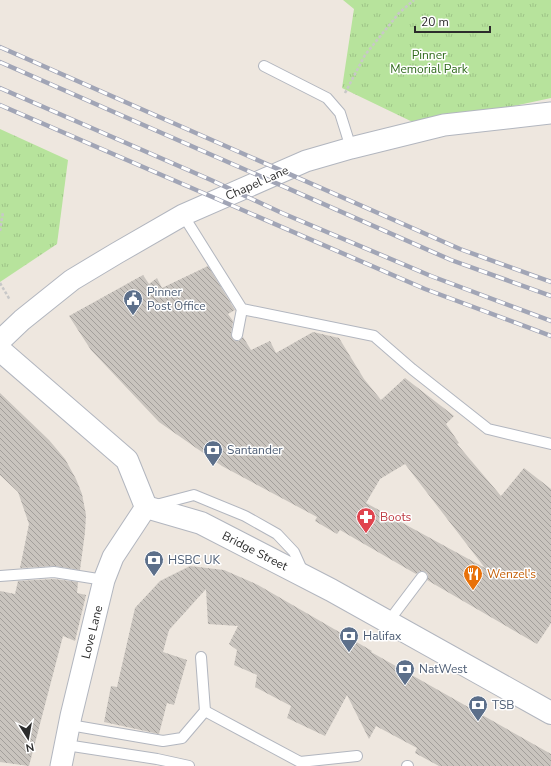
<svg xmlns="http://www.w3.org/2000/svg" width="551" height="766" font-family="'Nunito Sans',sans-serif">
<style>
.park{fill:url(#park-tufts)}
.building{fill:url(#building-back-hatch);fill-rule:evenodd}
.lines{fill:none;stroke-linecap:round;stroke-linejoin:round}
.lane-casing{stroke:#b2b6bf;stroke-width:12}
.street-casing{stroke:#b2b6bf;stroke-width:23}
.secondary-casing{stroke:#b2b6bf;stroke-width:24}
.path{stroke:#c8c8c8;stroke-width:2.5;stroke-dasharray:3 2;stroke-linecap:butt}
.lane{stroke:#fff;stroke-width:10}
.street{stroke:#fff;stroke-width:21}
.secondary{stroke:#fff;stroke-width:22}
.rail-casing{stroke:#a1a5b6;stroke-width:4.5}
.rail{stroke:#fff;stroke-width:3;stroke-dasharray:9;stroke-linecap:butt}
.labels{text-anchor:middle;dominant-baseline:central;stroke-width:3;stroke-linejoin:round;paint-order:stroke}
.park-label{font-size:12px;fill:#2f6a1b;stroke:#fff}
.street-label{font-size:12px;fill:#2c2c2c;stroke:#fff}
.service-label{font-size:12px;fill:#4e5e75;stroke:#fff;text-anchor:start}
.health-label{font-size:12px;fill:#be3a42;stroke:#fff;text-anchor:start}
.food-label{font-size:12px;fill:#c56008;stroke:#fff;text-anchor:start}
</style>
<defs>
<pattern id="park-tufts" width="24" height="20" patternUnits="userSpaceOnUse"><rect width="24" height="20" fill="#b7e39c"/><path d="M3 7l-1-3M5 7V3M7 7l1-3M15 17l-1-3M17 17v-4M19 17l1-3" fill="none" stroke="#9ec387"/></pattern>
<pattern id="building-back-hatch" width="6" height="6" patternUnits="userSpaceOnUse"><rect width="6" height="6" fill="#c9c4be"/><path d="M-1 5l2 2M0 0l6 6M5-1l2 2" fill="none" stroke="#a39f9b"/></pattern>
</defs>
<rect width="100%" height="100%" fill="#eee7df"/>
<g class="park">
<path d="M343,0H551V98L421,126L342,88L354,9Z"/>
<path d="M0,129L68,160L57,244L0,282Z"/>
</g>
<g class="building">
<path d="M208,266L235,310L228,314L233,321L231,334L233,340L239,341L243,337L251,350L270,341L276,353L313,332L339,338L364,379L381,400L405,378L454,416L446,424L459,443L457,444L501,496L524,468L551,489V623L537,644L427,580L428,575L426,572L420,571L416,574L340,530L337,534L315,521L317,517L222,466L159,422L91,350L69,316L143,275L149,284L157,278L162,288ZM405,464L485,568L366,503L380,479Z"/>
<path d="M0,393L49,440L65,459L76,479L82,494L86,515L85,532L80,570L54,566L20,568L29,524L18,492L0,475Z"/>
<path d="M190,566L224,570L258,585L372,651L371,652L551,754V766H439L415,753L417,748L376,726L369,739L347,695L325,736L287,718L291,706L255,687L257,675L234,665L237,650L229,644L238,626L208,624L206,589L169,630L163,652L187,660L174,705L167,703L159,734L104,722L111,686L117,687L135,608L160,581Z"/>
<path d="M54,579L78,582L77,593L86,595L75,641L63,636L29,766L0,762V591L15,594L18,581Z"/>
</g>
<g class="lines">
<defs>
<g id="lane">
<path d="M264,66L327,98L340,113L351,148"/>
<path d="M183,215L242,309L374,336L412,369L488,429L551,444"/>
<path d="M237,335L242,309"/>
<path d="M156,505L194,495L245,516L277,534L294,552L303,572"/>
<path d="M0,576L54,572L104,580"/>
<path d="M388,622L422,577"/>
<path d="M205,711L300,762L357,756"/>
<path d="M70,725L163,741L182,738L205,711L201,657"/>
<path d="M66,745L157,759L189,766"/>
<path d="M407,766H408"/>
</g>
<g id="street">
<path d="M0,341L22,320L72,280L117,253L183,215L306,161L351,148L444,125L551,113"/>
<path d="M61,766L71,716L104,580L113,557L146,507"/>
</g>
<path id="secondary" d="M0,350L127,460L146,507L201,523L331,590L551,713"/>
</defs>
<use href="#lane" class="lane-casing"/>
<use href="#street" class="street-casing"/>
<use href="#secondary" class="secondary-casing"/>
<g class="path">
<path d="M345,93L365,55L399,13L414,0"/>
<path d="M0,231L3,212"/>
<path d="M0,283L10,300"/>
</g>
<use href="#lane" class="lane"/>
<use href="#street" class="street"/>
<use href="#secondary" class="secondary"/>
<defs>
<g id="rail">
<path d="M0,47L460,249L551,282"/>
<path d="M0,62L451,260L551,296"/>
<path d="M0,88L211,180L282,213L431,276L551,321"/>
<path d="M0,105L425,289L551,336"/>
</g>
</defs>
<use href="#rail" class="rail-casing"/>
<use href="#rail" class="rail"/>
</g>
<defs>
<symbol id="civic-pin" viewBox="-11 -11 22 30"><path d="M0 17L-7.5 6A9.5 9.5 0 1 1 7.5 6Z" fill="#5c6f8a" stroke="#fff"/><path d="M-.6-6.5H3V-4.5H.6V-3L4-1V1h2V6H-6V1h2V-1L-.6-3ZM-1.2 2.5V6h2.4V2.5Z" fill="#fff"/></symbol>
<symbol id="bank-pin" viewBox="-11 -11 22 30"><path d="M0 17L-7.5 6A9.5 9.5 0 1 1 7.5 6Z" fill="#5c6f8a" stroke="#fff"/><path d="M-6-4H6V4H-6ZM0-2.3a2.3 2.3 0 1 0 0 4.6a2.3 2.3 0 1 0 0-4.6Z" fill="#fff"/></symbol>
<symbol id="pharmacy-pin" viewBox="-11 -11 22 30"><path d="M0 17L-7.5 6A9.5 9.5 0 1 1 7.5 6Z" fill="#e0444e" stroke="#fff"/><path d="M-2-6h4v4h4v4h-4v4h-4v-4h-4v-4h4Z" fill="#fff"/></symbol>
<symbol id="restaurant-pin" viewBox="-11 -11 22 30"><path d="M0 17L-7.5 6A9.5 9.5 0 1 1 7.5 6Z" fill="#e8710a" stroke="#fff"/><path d="M-5-6h1v4h1v-4h1v4h1v-4h1v5L-1.5 .5V6h-2V.5L-5-1ZM5-6V6H3V1.5H1.5Q1.5-4 5-6Z" fill="#fff"/></symbol>
</defs>
<g fill-rule="evenodd">
<use href="#civic-pin" x="122" y="288" width="22" height="30"/>
<use href="#bank-pin" x="202" y="439" width="22" height="30"/>
<use href="#pharmacy-pin" x="355" y="506" width="22" height="30"/>
<use href="#bank-pin" x="143" y="549" width="22" height="30"/>
<use href="#restaurant-pin" x="462" y="563" width="22" height="30"/>
<use href="#bank-pin" x="338" y="625" width="22" height="30"/>
<use href="#bank-pin" x="394" y="658" width="22" height="30"/>
<use href="#bank-pin" x="467" y="694" width="22" height="30"/>
</g>
<g class="labels">
<g class="park-label">
<text x="429" y="55">Pinner<tspan x="429" dy="14">Memorial Park</tspan></text>
</g>
<g class="street-label">
<text transform="translate(257 183) rotate(-24)">Chapel Lane</text>
<text transform="translate(255 551) rotate(27)">Bridge Street</text>
<text transform="translate(92 632) rotate(-76)">Love Lane</text>
</g>
<g class="service-label">
<text x="147" y="292">Pinner<tspan x="147" dy="14">Post Office</tspan></text>
<text x="227" y="450">Santander</text>
<text x="168" y="560">HSBC UK</text>
<text x="363" y="636">Halifax</text>
<text x="419" y="669">NatWest</text>
<text x="492" y="705">TSB</text>
</g>
<g class="health-label">
<text x="380" y="517">Boots</text>
</g>
<g class="food-label">
<text x="487" y="574">Wenzel's</text>
</g>
</g>
<g transform="translate(28 738) rotate(169)" stroke="#ffffff" stroke-width="3" paint-order="stroke">
<path d="M0-3L7 15L0 10L-7 15Z" fill="#2c2c2c"/>
<text y="-6" font-size="11" font-weight="bold" text-anchor="middle" fill="#2c2c2c">N</text>
</g>
<path d="M415 26v6h75v-6" fill="none" stroke="#2c2c2c" stroke-width="2"/>
<text x="421" y="26" font-size="12" fill="#2c2c2c" stroke="#ffffff" stroke-width="3" paint-order="stroke">20 m</text>
</svg>
